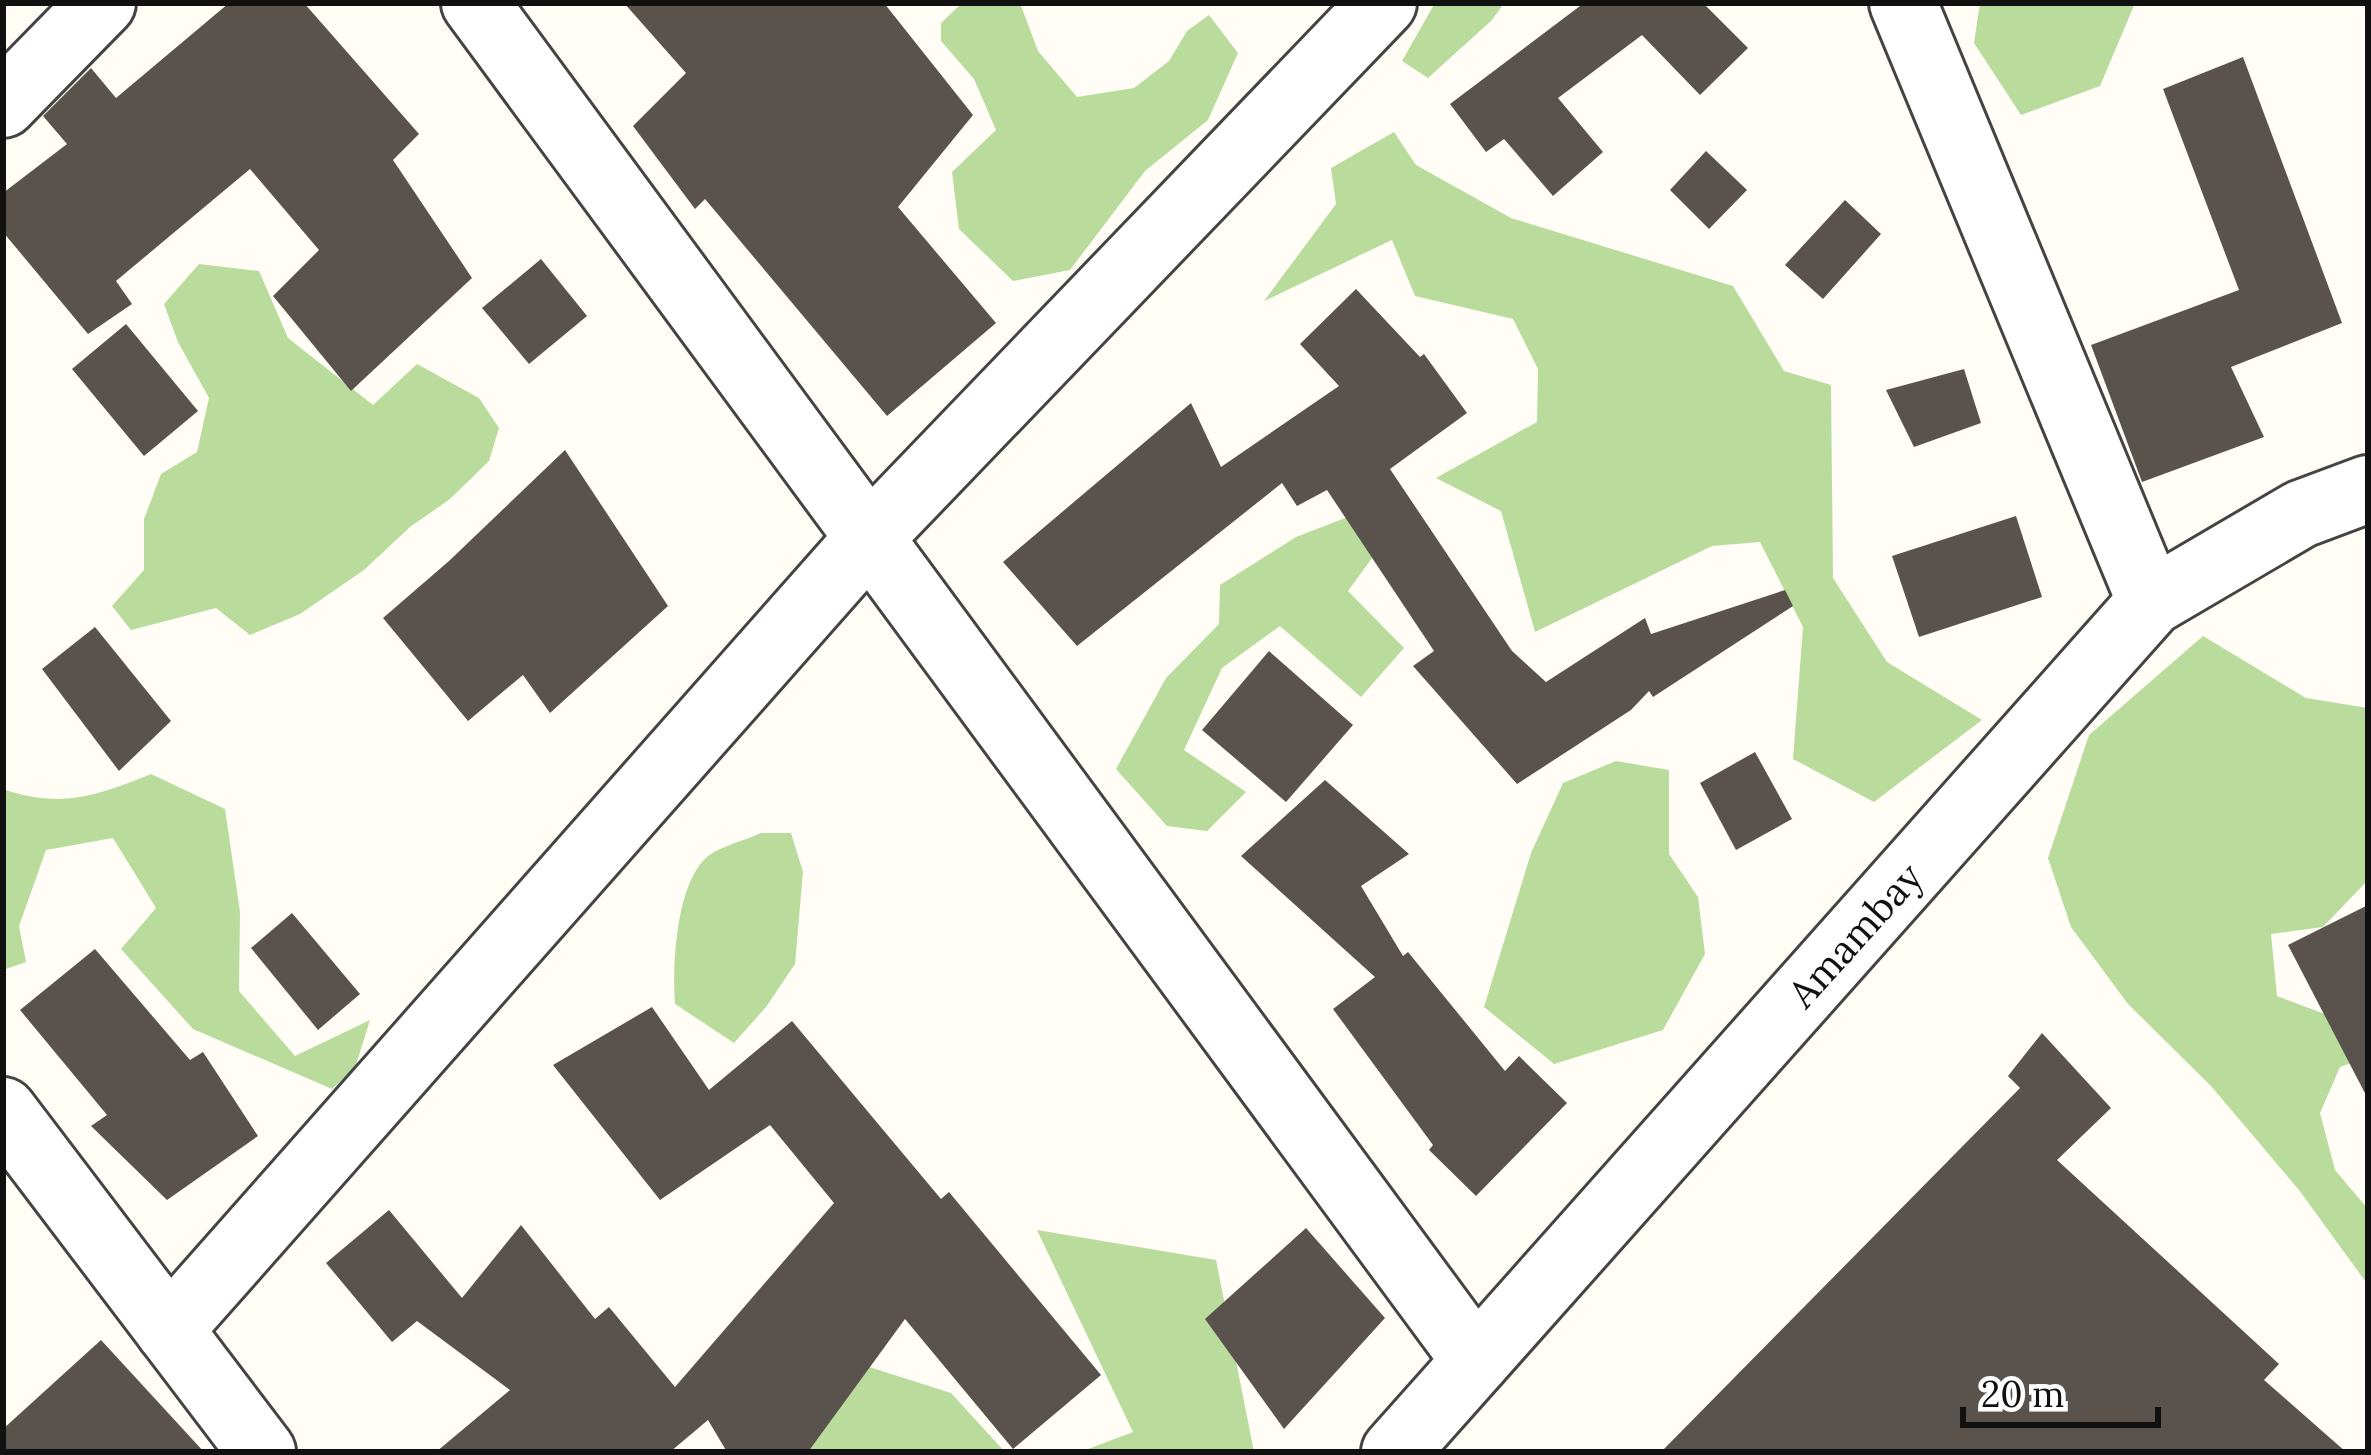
<svg xmlns="http://www.w3.org/2000/svg" width="2371" height="1455" font-family="Lora,serif">
<style>
.forest{fill:#b9dc9c}
.building{fill:#5a524d}
.lines{fill:none;stroke-linecap:round;stroke-linejoin:round}
.minor-casing{stroke:#444;stroke-width:72}
.minor{stroke:#fff;stroke-width:66}
.labels{text-anchor:middle;dominant-baseline:central;stroke-width:12;stroke-linejoin:round;paint-order:stroke}
.street-label{font-size:39px;fill:#111;stroke:#fff}
</style>
<rect width="100%" height="100%" fill="#fffdf5"/>
<g class="forest">
<path d="M962,3H1020L1038,51L1077,97L1134,88L1169,61L1187,31L1209,15L1238,53L1208,120L1145,171L1070,270L1013,281L959,229L952,172L996,130L974,79L941,41V23Z"/>
<path d="M1435,3H1504L1492,20L1428,78L1402,61Z"/>
<path d="M1980,3H2135L2100,86L2021,115L1974,43Z"/>
<path d="M1394,132L1416,165L1511,218L1733,286L1784,371L1831,385L1833,578L1887,662L1982,720L1874,802L1793,759L1803,627L1760,542L1712,546L1535,632L1501,511L1436,478L1537,422L1538,369L1513,319L1415,296L1392,240L1264,301L1336,204L1331,168Z"/>
<path d="M199,264L259,271L288,338L373,405L417,364L479,398L499,428L489,461L450,499L410,527L364,570L300,614L250,635L216,608L131,630L112,606L144,570V519L161,474L197,452L209,398L178,342L164,304Z"/>
<path d="M1397,498L1394,528L1348,591L1404,648L1361,697L1280,626L1222,668L1184,750L1246,792L1207,831L1167,826L1116,769L1166,678L1219,624L1220,585L1296,537Z"/>
<path d="M2203,636L2306,698L2368,708V880L2323,927L2271,934L2277,996L2341,1020L2368,1057L2340,1067L2320,1113L2335,1170L2368,1209V1285L2299,1190L2211,1086L2128,1004L2071,927L2048,858L2089,735Z"/>
<path d="M1616,761L1669,770V854L1698,897L1705,954L1663,1030L1554,1064L1484,1007L1531,853L1563,783Z"/>
<path d="M151,774L225,809L240,912L239,991L295,1056L370,1020L355,1068L332,1089L193,1029L121,949L156,908L113,838L46,850L19,926L26,962L3,970V789C61,809 96,796 151,774Z"/>
<path d="M761,833H791L803,872L795,964L766,1007L734,1043L675,1004C672,966 676,882 708,856C721,846 746,840 761,833Z"/>
<path d="M1037,1230L1216,1260L1254,1452H1080L1133,1432Z"/>
<path d="M841,1358L951,1393L1005,1452H771Z"/>
</g>
<g class="building">
<path d="M229,3H304L419,134L393,160L472,278L351,391L273,296L319,250L250,169L116,281L132,304L88,334L3,232V193L67,144L43,116L91,68L116,98Z"/>
<path d="M624,3H884L973,115L898,207L996,323L887,416L705,199L695,209L633,126L686,73Z"/>
<path d="M1584,3H1703L1748,48L1700,95L1642,35L1558,98L1603,152L1553,196L1504,139L1486,152L1450,104Z"/>
<path d="M2243,57L2342,323L2231,367L2264,437L2142,482L2091,345L2239,290L2163,89Z"/>
<path d="M1706,151L1747,190L1709,229L1670,190Z"/>
<path d="M1845,200L1881,234L1823,299L1785,265Z"/>
<path d="M541,259L587,316L529,364L482,308Z"/>
<path d="M1356,289L1420,357L1424,354L1467,413L1390,469L1512,651L1546,682L1645,618L1651,634L1785,590L1793,606L1653,697L1649,691L1631,710L1517,784L1413,666L1434,651L1327,490L1297,506L1282,483L1077,646L1003,562L1191,403L1221,467L1339,386L1300,344Z"/>
<path d="M126,324L198,411L144,456L72,369Z"/>
<path d="M1964,369L1981,423L1914,447L1886,390Z"/>
<path d="M565,450L668,606L550,713L523,675L468,721L383,618L449,561Z"/>
<path d="M2016,516L2042,597L1919,637L1892,556Z"/>
<path d="M95,627L171,721L119,771L42,669Z"/>
<path d="M1269,651L1353,725L1286,802L1202,730Z"/>
<path d="M1755,752L1792,819L1736,850L1700,783Z"/>
<path d="M1325,780L1409,854L1361,886L1403,956L1408,952L1505,1071L1519,1056L1567,1103L1476,1196L1429,1150L1433,1145L1333,1009L1375,977L1241,856Z"/>
<path d="M2368,905V1099L2288,945Z"/>
<path d="M292,913L360,994L318,1030L251,948Z"/>
<path d="M95,949L190,1060L203,1052L258,1136L167,1200L91,1126L107,1115L20,1010Z"/>
<path d="M652,1007L709,1090L792,1021L941,1199L949,1192L1101,1375L1013,1449L905,1319L808,1452H727L708,1420L670,1452H436L510,1390L417,1321L392,1342L326,1263L389,1210L462,1298L521,1225L595,1319L609,1307L675,1387L834,1203L770,1125L660,1200L553,1065Z"/>
<path d="M2042,1033L2111,1108L2057,1160L2279,1364L2264,1380L2346,1452H1661L2020,1088L2008,1076Z"/>
<path d="M1306,1228L1385,1318L1284,1429L1205,1319Z"/>
<path d="M101,1340L204,1452H3V1429Z"/>
</g>
<g class="lines">
<defs>
<g id="minor">
<path d="M475,3L1476,1361"/>
<path d="M1903,3L2151,602"/>
<path d="M3,104L102,3"/>
<path d="M3,1111L262,1452"/>
<path d="M169,1330L869,538L1383,3"/>
<path d="M1395,1452L2151,602L2301,514L2368,489"/>
</g>
</defs>
<use href="#minor" class="minor-casing"/>
<use href="#minor" class="minor"/>
</g>
<g class="labels">
<g class="street-label">
<text transform="translate(1855 935) rotate(-48)">Amambay</text>
</g>
</g>
<rect width="2371" height="1455" fill="none" stroke="#111111" stroke-width="12"/>
<path d="M1963 1407v18h195v-18" fill="none" stroke="#111111" stroke-width="6"/>
<text x="1981" y="1407" font-size="36" fill="#111111" stroke="#ffffff" stroke-width="9" paint-order="stroke">20 m</text>
</svg>
